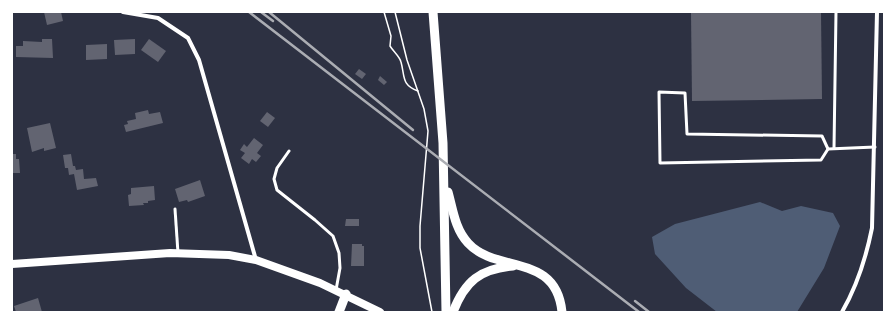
<svg xmlns="http://www.w3.org/2000/svg" width="896" height="324" font-family="Georgia,serif">
<style>
.water{fill:#4f5d75}
.building{fill:#626471}
.lines{fill:none;stroke-linecap:round;stroke-linejoin:round}
.path{stroke:#fff;stroke-width:1.5}
.service{stroke:#fff;stroke-width:3}
.minor{stroke:#fff;stroke-width:4}
.secondary{stroke:#fff;stroke-width:8}
.trunk{stroke:#fff;stroke-width:9}
.rail{stroke:#abadb3;stroke-width:2.5}
</style>
<rect width="100%" height="100%" fill="#2d3142"/>
<path class="water" d="M760,202L782,211L801,206L833,213L840,226L824,268L797,312H717L686,288L655,254L652,237L675,224Z"/>
<g class="building">
<path d="M44,12H61L63,21L47,25Z"/>
<path d="M691,12H821L822,99L692,101Z"/>
<path d="M42,39H52L53,58L16,57V46H23V41L42,42Z"/>
<path d="M135,39V54L115,55L114,40Z"/>
<path d="M149,39L166,51L158,62L141,50Z"/>
<path d="M107,44V59L86,60V45Z"/>
<path d="M359,69L366,74L362,79L355,74Z"/>
<path d="M380,76L387,82L384,85L378,80Z"/>
<path d="M148,110L149,114L160,112L163,123L126,132L124,125L128,124L127,121L136,119L135,113Z"/>
<path d="M267,112L275,118L268,127L260,121Z"/>
<path d="M50,123L56,148L44,151V148L32,152L27,128Z"/>
<path d="M254,138L263,145L257,153L261,156L256,162L252,159L249,164L241,158L245,153L240,150L244,144L247,147Z"/>
<path d="M12,154H16V159H19L20,173H12Z"/>
<path d="M71,154L73,166H75L76,170L83,169L84,179L96,178L98,186L77,190L74,174L69,175L68,168H65L63,155Z"/>
<path d="M200,180L205,196L188,202L187,200L179,202L175,189Z"/>
<path d="M154,186L155,200L148,201V203H143L144,205L129,206L128,195L131,194V188Z"/>
<path d="M346,219H359V226H345Z"/>
<path d="M352,244H362V246H364V266H351Z"/>
<path d="M38,298L42,312H16L14,306Z"/>
</g>
<g class="lines">
<g class="path">
<path d="M384,12L391,36L390,46C393,51 400,57 401,62C405,76 401,85 418,91"/>
<path d="M395,12L407,60L424,109L428,131L420,226V248L432,312"/>
</g>
<g class="service">
<path d="M659,92L685,93L687,134L822,136L828,149L821,160L660,163Z"/>
<path d="M834,148L836,12"/>
<path d="M828,149L875,147"/>
<path d="M289,151L277,168L274,179L277,190L315,220L333,236L339,253L340,268L336,290"/>
<path d="M175,209L178,253"/>
</g>
<g class="minor">
<path d="M123,12L158,18L188,38L199,60L256,260"/>
<path d="M842,312C857,286 866,258 872,228L877,12"/>
</g>
<path class="secondary" d="M12,264L170,253L229,255L256,260L320,283L380,312"/>
<g class="trunk">
<path d="M433,12L443,143L446,312"/>
<path d="M448,192C453,210 455,229 468,243C496,274 556,252 562,312"/>
<path d="M339,312L346,294"/>
<path d="M453,312C465,281 480,269 513,266"/>
</g>
<g class="rail">
<path d="M249,12L639,312"/>
<path d="M261,12L273,21"/>
<path d="M269,12L413,130"/>
<path d="M635,301L649,312"/>
</g>
</g>
<rect width="896" height="324" fill="none" stroke="#ffffff" stroke-width="26"/>
</svg>
